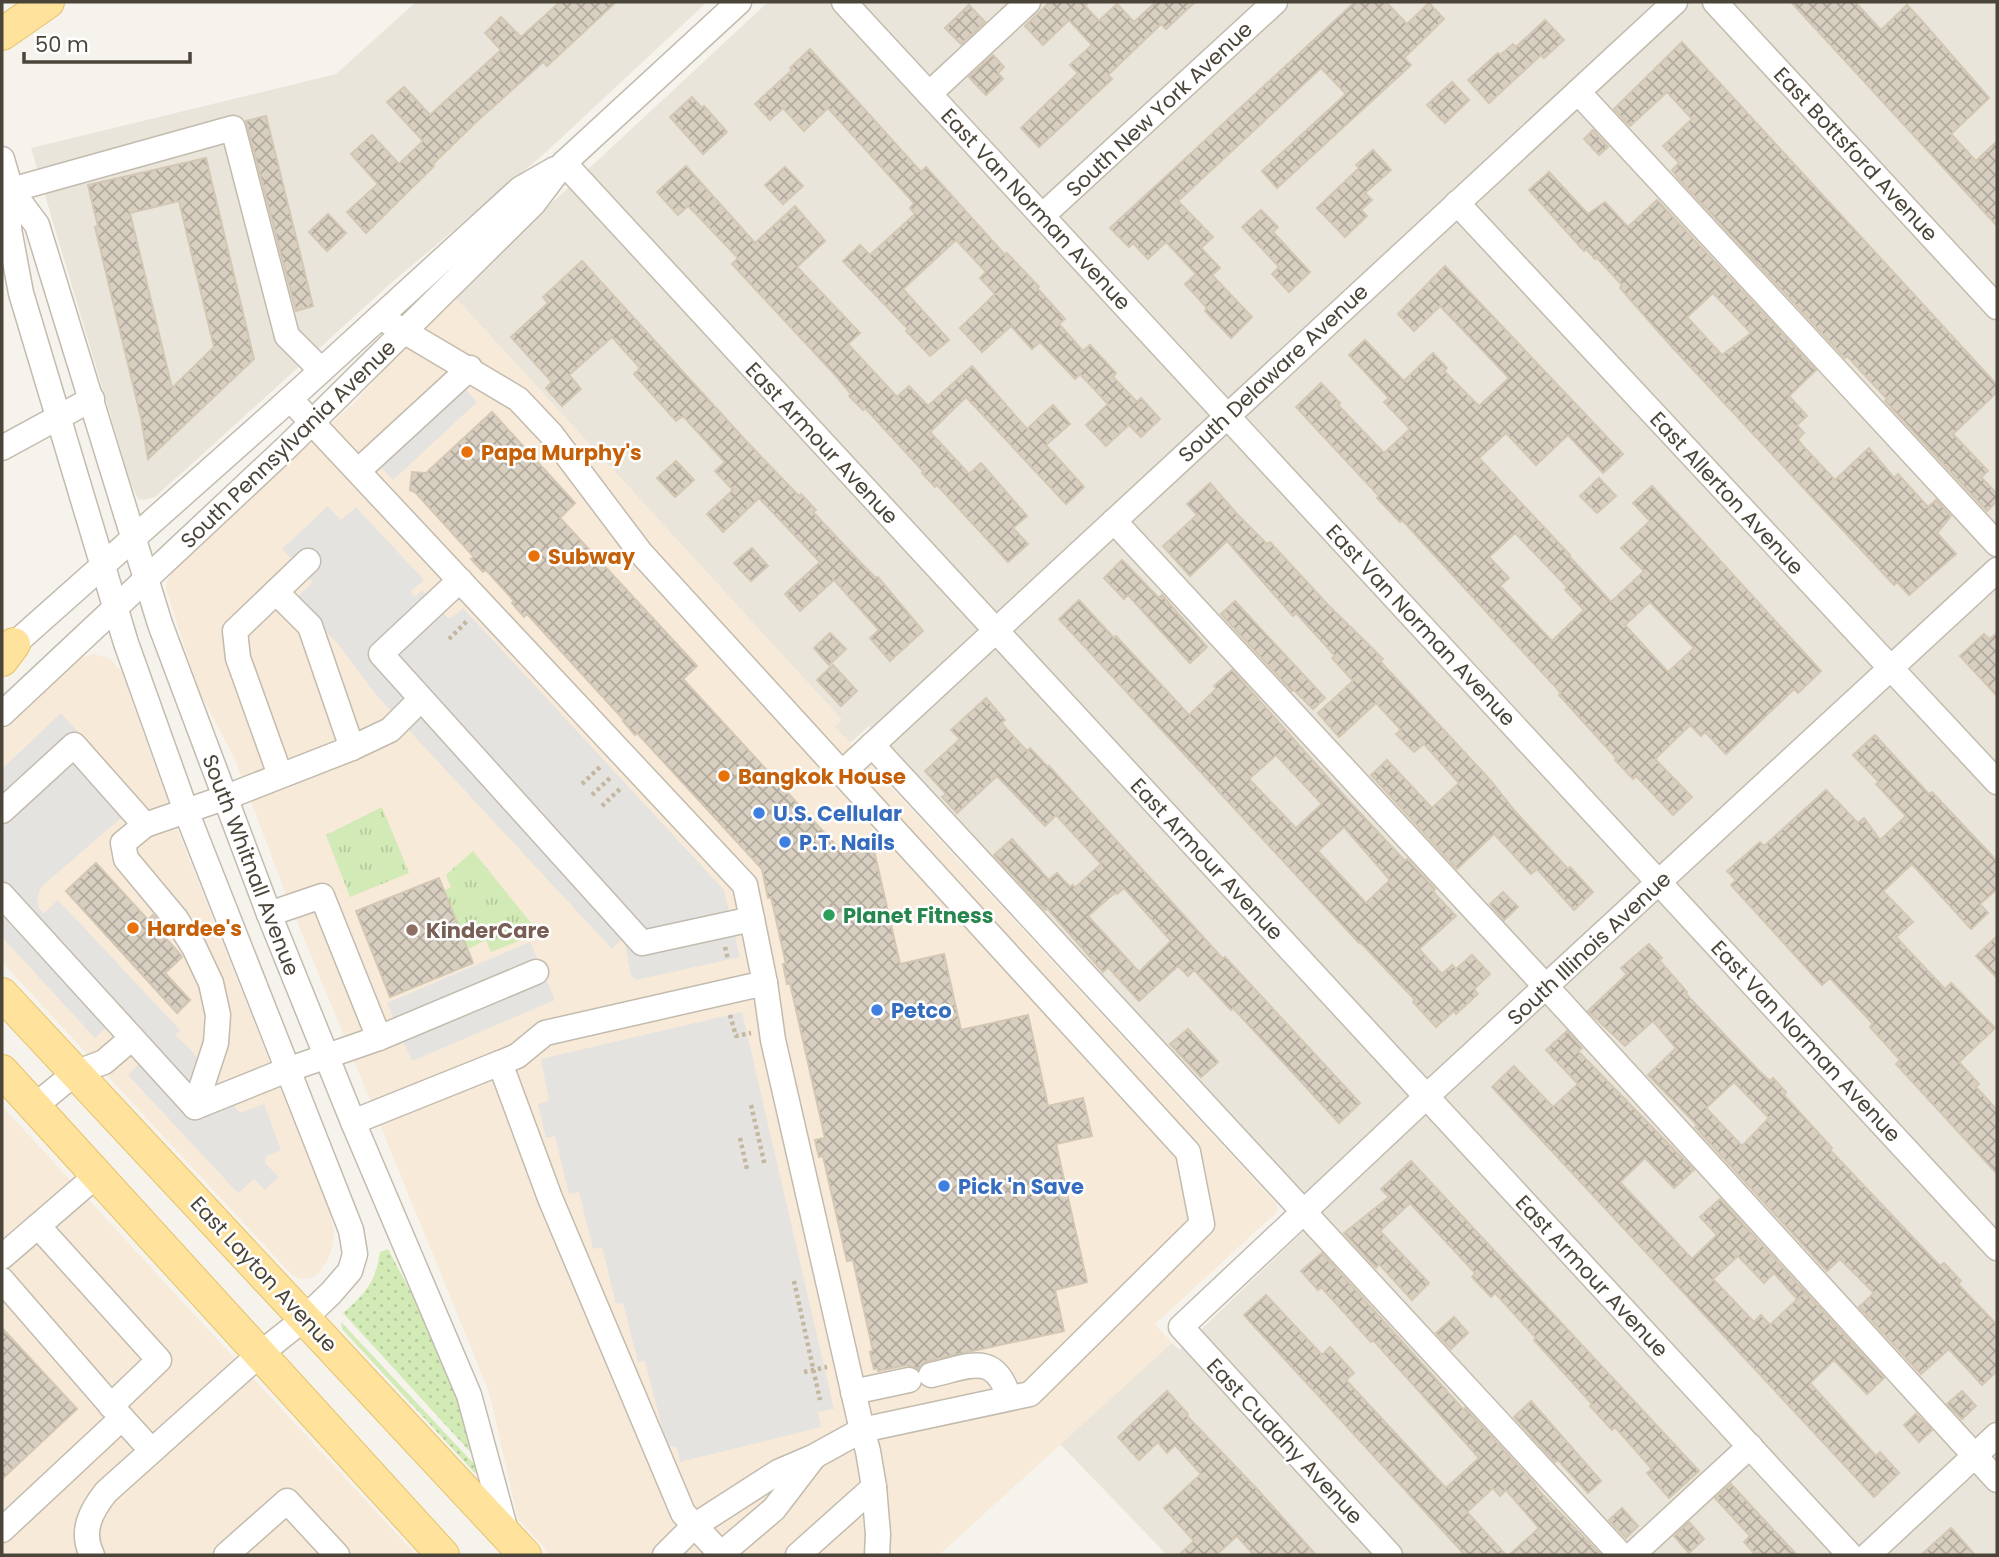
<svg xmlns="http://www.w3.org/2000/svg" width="1999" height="1557" font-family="Poppins,sans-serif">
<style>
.residential{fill:#eae5da}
.commercial{fill:#f7ead8}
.grass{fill:url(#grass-dots)}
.park{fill:url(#park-tufts)}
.parking{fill:#e5e3e0}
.building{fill:url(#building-cross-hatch);stroke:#d3c7b4;stroke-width:2;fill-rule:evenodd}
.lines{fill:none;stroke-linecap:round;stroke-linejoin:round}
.minor-casing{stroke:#c2bbae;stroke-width:27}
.major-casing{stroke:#e6c16a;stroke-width:34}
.path{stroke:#c4b79f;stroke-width:4.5;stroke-dasharray:3.5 3.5;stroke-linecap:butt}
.minor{stroke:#fff;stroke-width:24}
.major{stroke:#ffe39c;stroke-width:32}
.food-dot{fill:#e8710a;stroke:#fff;stroke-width:2.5}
.shop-dot{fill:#3f7fe0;stroke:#fff;stroke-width:2.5}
.leisure-dot{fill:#2e9e5b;stroke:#fff;stroke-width:2.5}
.education-dot{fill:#8d6e63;stroke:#fff;stroke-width:2.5}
.labels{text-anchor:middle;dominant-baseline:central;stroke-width:5;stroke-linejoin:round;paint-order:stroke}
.street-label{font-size:21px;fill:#4b4439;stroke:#fff}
.food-label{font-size:21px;font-weight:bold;fill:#c56008;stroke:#fff;text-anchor:start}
.shop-label{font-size:21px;font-weight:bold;fill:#366cbe;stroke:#fff;text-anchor:start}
.leisure-label{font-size:21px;font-weight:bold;fill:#27864d;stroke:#fff;text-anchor:start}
.education-label{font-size:21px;font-weight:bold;fill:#785e54;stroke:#fff;text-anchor:start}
</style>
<defs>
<pattern id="grass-dots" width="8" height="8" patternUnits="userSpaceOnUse" patternTransform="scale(1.75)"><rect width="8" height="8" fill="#d2eab5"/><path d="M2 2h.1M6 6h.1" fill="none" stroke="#b6ca9c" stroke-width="1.8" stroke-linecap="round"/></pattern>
<pattern id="park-tufts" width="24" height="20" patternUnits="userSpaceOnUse" patternTransform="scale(1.75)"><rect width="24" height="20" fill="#d2eab5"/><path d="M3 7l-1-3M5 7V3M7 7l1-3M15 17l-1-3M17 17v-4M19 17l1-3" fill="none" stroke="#b6ca9c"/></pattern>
<pattern id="building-cross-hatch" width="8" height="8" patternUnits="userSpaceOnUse" patternTransform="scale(1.75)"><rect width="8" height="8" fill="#d8cfc1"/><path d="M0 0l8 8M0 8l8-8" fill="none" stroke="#b1aa9e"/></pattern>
</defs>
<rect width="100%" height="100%" fill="#f6f3ec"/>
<g class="residential">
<path d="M416,2H707L544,154L390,284L196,460L155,497L144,500L138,499L130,481L31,148L336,74Z"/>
<path d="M768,2H1997V1555H1167L1059,1443L1172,1343L1180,1350L1321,1214L869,726L850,743L834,727L841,719L453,295Z"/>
</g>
<g class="commercial">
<path d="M453,295L842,720L835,727L1276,1203L1278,1211L1155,1324L1172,1343L939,1555H551L518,1519L489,1392L282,884L235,759L199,691L166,589L167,581L176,567L354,403Z"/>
<path d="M93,654L109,658L121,671L181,839L330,1213L334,1231L333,1245L328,1259L319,1273L311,1278L300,1279L292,1275L2,962V731L77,660Z"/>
<path d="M2,1106L416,1555H2Z"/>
</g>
<g class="grass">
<path d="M388,1249L441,1350L460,1398L474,1456L343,1313C365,1294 376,1282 380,1252Z"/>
<path d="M341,1322L476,1466L478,1471L475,1473L342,1329Z"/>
</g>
<g class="park">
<path d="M382,807L409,873L350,897L326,835Z"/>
<path d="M473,851L539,933L491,952L486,940L468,949L444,891L451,887L446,875Z"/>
</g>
<g class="parking">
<path d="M464,388L477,402L393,480L380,466Z"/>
<path d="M328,506L341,520L356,507L424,580L411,591L414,597L422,590L448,618H452L463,608L724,890L740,957L636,980L631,976L624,938L612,949L377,696L339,645L295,599L313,582L282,549Z"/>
<path d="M61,713L141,801L41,887L37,898L39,908L44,913L58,900L180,1030L175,1035L190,1049L240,1113L264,1104L281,1150L266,1156L265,1163L279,1177L265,1190L254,1179L238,1193L128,1075L142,1061L109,1025L95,1038L2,937V769Z"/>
<path d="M530,942L555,1000L412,1061L387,1003Z"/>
<path d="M742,1012L834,1409L818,1412L821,1427L680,1462L677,1448L673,1446L667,1447L645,1361L638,1362L623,1303L616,1304L602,1247L593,1249L579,1192L569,1194L555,1136L546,1138L538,1104L549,1101L541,1059Z"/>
</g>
<g class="building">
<path d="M560,2H616L547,66L543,62L476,122L433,164L434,166L366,233L347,212L378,184L351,154L372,135L399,164L423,141L387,102L404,87L430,115L501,50L485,33L501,17L521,37Z"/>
<path d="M1050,2H1089L1085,6L1099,21L1117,4L1134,22L1156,2H1195L1166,29L1161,24L1108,75L1112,79L1039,147L1021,128L1078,73L1070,65L1092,45L1069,20L1043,45L1025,26Z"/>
<path d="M1355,2H1386L1407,24L1429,3L1444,19L1404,58L1411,65L1277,188L1262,171L1346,94L1321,68L1178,201L1213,237L1201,248L1220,268L1212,275L1252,317L1231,338L1205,311L1207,308L1185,284L1196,274L1166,242L1148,259L1133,243L1129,247L1110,228Z"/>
<path d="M1791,2H1855L1881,30L1907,5L1922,21L1989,98L1951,134L1976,161L1997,141V226Z"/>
<path d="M969,5L985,22L961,44L945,28Z"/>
<path d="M1545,20L1564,40L1544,58L1541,55L1489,103L1468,80L1498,53L1500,55L1513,44L1516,47Z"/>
<path d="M1682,42L1997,385V392L1953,434L1988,471L1981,477L1997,494V501L1987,511L1885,401L1887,399L1847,356L1845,358L1679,179L1672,170L1679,163L1663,146L1692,119L1667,92L1630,126L1614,109Z"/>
<path d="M810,49L921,172L926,167L1005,255L1007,253L1039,287L1037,288L1065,319L1059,324L1083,351L1090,345L1116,373L1113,377L1137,402L1141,398L1160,419L1141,437L1129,425L1106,446L1086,425L1108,404L1080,374L1075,379L1040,342L1032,349L1011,326L982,352L960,328L995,294L980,278L986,272L956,240L903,289L949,340L930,356L906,331L908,329L843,261L860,245L870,255L915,214L910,208L914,203L828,108L804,131L783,108L770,120L755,104L792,70L790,68Z"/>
<path d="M993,55L1004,67L998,73L1003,79L986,95L969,77Z"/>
<path d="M1452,82L1469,100L1445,123L1427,105Z"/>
<path d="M692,97L702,108L704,106L727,132L703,154L670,117Z"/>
<path d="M266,116L313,306L296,311L246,121Z"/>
<path d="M1593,130L1608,147L1599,155L1584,139Z"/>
<path d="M1373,150L1391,170L1365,193L1372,200L1361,210L1367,216L1345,237L1317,208L1359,168L1356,165Z"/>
<path d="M206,158L254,359L148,459L141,418L95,227L98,226L88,185ZM179,201L214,347L172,388L130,213Z"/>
<path d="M686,166L755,243L795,206L825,241L797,267L860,333L848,344L897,397L909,386L928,406L972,366L1027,429L1053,405L1070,424L1046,445L1084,487L1066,504L966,397L930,432L969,474L981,463L1027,516L1013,528L1028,544L1008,562L937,485L935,487L922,473L923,471L865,408L863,410L849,396L851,394L836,376L732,264L738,258L696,214L688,206L678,215L657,192Z"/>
<path d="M785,167L803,186L783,204L765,185Z"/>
<path d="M1549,172L1588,214L1605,202L1628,227L1657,200L1816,370L1789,396L1807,416L1797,425L1804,433L1798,439L1802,445L1835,480L1869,448L1894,478L1898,474L1928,507L1936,500L1951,516L1937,533L1956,554L1909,595L1897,582L1894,585L1672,347L1620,288L1622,285L1596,257L1595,259L1586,249L1584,251L1529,190ZM1713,293L1751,333L1722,355L1687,317Z"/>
<path d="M1261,210L1278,227L1273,232L1310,272L1289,292L1272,274L1279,267L1242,227Z"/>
<path d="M328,214L346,233L327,251L309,232Z"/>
<path d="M582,261L747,442L799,496L801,494L816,510L813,512L860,562L876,578L878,577L923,631L890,661L870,638L879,630L834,580L800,611L785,594L820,562L759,498L723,532L707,514L733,490L715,471L725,462L683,416L676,421L634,374L640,368L612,337L569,375L581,389L562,406L546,388L552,382L511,337L548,303L543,297Z"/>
<path d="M1445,266L1623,454L1603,473L1568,435L1536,465L1506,433L1479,458L1570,555L1569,556L1611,602L1644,571L1621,548L1650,521L1633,503L1652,486L1821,671L1798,693L1794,689L1726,754L1705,732L1701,736L1690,725L1655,759L1692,797L1673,815L1636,776L1633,779L1615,760L1617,759L1559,695L1561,693L1402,520L1400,522L1377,498L1379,496L1296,407L1321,383L1340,403L1338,405L1384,453L1410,429L1384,402L1389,398L1349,355L1365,340L1404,381L1433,353L1447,368L1444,371L1479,406L1509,378L1440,306L1414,331L1398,314ZM1515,533L1567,587L1565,590L1584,610L1552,641L1500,586L1509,578L1489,557ZM1650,602L1694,648L1668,672L1625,625Z"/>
<path d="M492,412L575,503L560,518L697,666L683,679L843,853L873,846L900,964L944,954L961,1030L1028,1015L1048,1106L1083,1098L1092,1136L1056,1144L1087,1282L1055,1290L1064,1331L927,1361L918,1369L907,1365L878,1371V1368L874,1369L870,1352L873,1351L853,1260L847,1261L823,1156L819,1157L815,1140L825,1138L790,983L787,984L783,964H786L771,897L768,898L762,869L637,733L635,735L623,721L624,720L527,614L524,617L512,603L514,601L486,570L483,572L471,559L474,557L415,492L410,490L412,472L426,473Z"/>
<path d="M676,461L694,480L675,497L657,478Z"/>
<path d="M1599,478L1616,496L1597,513L1580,496Z"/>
<path d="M1210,483L1237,514L1267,544L1270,542L1329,606L1368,644L1383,659L1380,661L1491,781L1514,810L1568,869L1570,867L1593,892L1574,910L1537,869L1531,874L1494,834L1457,869L1371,775L1387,760L1432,808L1459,783L1424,744L1414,752L1396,734L1401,730L1376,703L1339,737L1318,713L1353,681L1332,658L1335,656L1296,613L1293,616L1227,541L1190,576L1163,546L1197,515L1187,504Z"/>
<path d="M752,548L768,566L751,581L734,563Z"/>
<path d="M1122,560L1159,598L1162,595L1207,647L1190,663L1128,595L1124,599L1104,578Z"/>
<path d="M1079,600L1114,638L1116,636L1189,715L1216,689L1214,686L1232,670L1348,800L1405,861L1407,859L1435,889L1433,891L1436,895L1456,916L1419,949L1442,974L1452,965L1456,969L1472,955L1490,974L1474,989L1478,994L1456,1014L1454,1011L1436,1027L1413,1002L1415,1000L1360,942L1359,943L1059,619ZM1276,755L1322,804L1296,828L1249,779ZM1344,827L1390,880L1366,903L1318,851Z"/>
<path d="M1235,601L1325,698L1313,709L1294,690L1292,691L1221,614Z"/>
<path d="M830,633L846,649L829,665L814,648Z"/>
<path d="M1997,633V696L1960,656L1984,634L1989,639Z"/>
<path d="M833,665L857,691L841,706L817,680Z"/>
<path d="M986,698L1005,720L1001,723L1027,751L1030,748L1048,767L1049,766L1223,959L1225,957L1360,1103L1339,1123L1233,1008L1231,1010L1194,970L1188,976L1178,966L1139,1001L1108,967L1103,972L1047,908L1045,910L994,855L1012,839L1049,880L1057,873L1070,887L1073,885L1075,888L1101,864L1056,815L1045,826L997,776L957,813L942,797L946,794L925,771L960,739L951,730ZM1124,888L1171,941L1139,972L1088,916L1116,892L1117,894Z"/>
<path d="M1875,735L1929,794L1932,792L1997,861V889L1980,904L1988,913L1971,929L1912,864L1883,891L1913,922L1896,937L1945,989L1951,983L1995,1028L1959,1062L1979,1084L1976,1087L1997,1110V1174L1896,1064L1900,1060L1870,1027L1873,1024L1830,978L1822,985L1731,885L1736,880L1727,871L1760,842L1764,846L1826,790L1858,823L1864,818L1880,840L1906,816L1876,784L1879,782L1853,755Z"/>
<path d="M96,863L148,920L153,915L165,929L161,933L181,955L182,957L165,973L190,1000L177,1013L66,891Z"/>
<path d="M439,878L473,963L390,997L356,911Z"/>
<path d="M1503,892L1518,907L1504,920L1490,904Z"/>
<path d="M1997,936V978L1976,956Z"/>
<path d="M1649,944L1662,958L1659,960L1687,992L1686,994L1760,1072L1770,1081L1773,1078L1786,1092L1784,1095L1832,1148L1830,1150L1940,1266L1944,1263L1961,1281L1958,1284L1997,1325V1371L1982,1385L1949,1349L1921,1374L1859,1307L1874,1293L1840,1259L1827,1271L1695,1127L1697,1125L1648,1075L1676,1048L1653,1021L1625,1046L1588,1011L1627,974L1621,968ZM1734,1082L1769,1118L1742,1146L1706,1108Z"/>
<path d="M1188,1029L1218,1062L1201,1077L1170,1044Z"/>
<path d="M1567,1031L1582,1048L1578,1051L1694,1170L1674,1188L1645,1158L1620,1182L1692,1259L1717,1235L1700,1217L1720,1199L1805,1292L1797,1299L1774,1273L1764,1283L1738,1256L1713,1279L1754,1322L1761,1315L1770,1325L1805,1292L1884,1378L1867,1394L1834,1360L1810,1383L1876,1456L1880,1452L1899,1473L1874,1497L1492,1087L1514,1066L1553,1107L1578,1084L1546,1050Z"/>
<path d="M1411,1161L1699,1471L1669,1498L1647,1473L1652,1469L1615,1427L1612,1430L1590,1406L1592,1404L1534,1340L1536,1338L1495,1293L1491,1297L1472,1277L1475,1273L1410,1203L1380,1231L1429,1283L1412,1300L1379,1264L1376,1268L1344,1233L1389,1197L1381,1189Z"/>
<path d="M1322,1253L1463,1409L1465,1408L1533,1482L1541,1493L1601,1555H1509L1539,1528L1506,1490L1500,1496L1493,1488L1467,1512L1506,1555H1465L1244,1315L1266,1295L1322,1355L1330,1347L1354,1373L1346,1380L1446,1488L1479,1458L1373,1340L1371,1342L1321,1287L1318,1290L1301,1271Z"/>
<path d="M1454,1317L1468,1333L1451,1349L1436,1333Z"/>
<path d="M2,1328L77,1409L2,1479Z"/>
<path d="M1167,1391L1188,1414L1187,1416L1257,1489L1316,1555H1254L1237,1536L1216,1555H1179L1194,1541L1164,1508L1201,1474L1175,1445L1167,1453L1158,1442L1139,1460L1118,1437Z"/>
<path d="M1962,1391L1976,1406L1962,1419L1947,1404Z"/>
<path d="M1531,1401L1601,1481L1588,1493L1558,1460L1555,1462L1514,1417Z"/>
<path d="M1916,1414L1932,1430L1919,1442L1904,1425Z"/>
<path d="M1731,1484L1766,1522L1797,1555H1756L1744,1542L1750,1536L1715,1498Z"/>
<path d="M1622,1508L1638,1526L1626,1538L1609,1520Z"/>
<path d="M1689,1522L1704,1539L1689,1553L1674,1536Z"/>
<path d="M1951,1528L1975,1555H1921Z"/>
</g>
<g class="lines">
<defs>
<g id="minor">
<path d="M844,2L1997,1248"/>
<path d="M1715,2L1997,307"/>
<path d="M1578,92L1997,544"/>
<path d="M929,94L1028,2"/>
<path d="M2,159L11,190L9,229L21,293L126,643L186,811L351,1230L355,1254L350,1271L331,1293L305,1318L260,1354L106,1492C91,1511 80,1531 92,1555"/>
<path d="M564,163L1850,1555"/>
<path d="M11,190L37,225L160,624L269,914L353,1122L469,1395L507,1535"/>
<path d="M11,190L233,128L287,336L321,370"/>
<path d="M1457,203L1997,782"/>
<path d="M1042,216L1275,2"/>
<path d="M380,317L518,399L551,434L640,552L1188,1152L1202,1224L1030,1394L862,1430L868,1451L874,1487L798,1555"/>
<path d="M290,399L745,885L752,919L642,943L381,654L460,580"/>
<path d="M2,448L92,399"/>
<path d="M358,471L470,368"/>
<path d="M1114,521L1562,1004L1997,1480"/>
<path d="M276,592L310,626L352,748"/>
<path d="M2,655L290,399L520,189L555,169"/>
<path d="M2,714L287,447L533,204L564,163L739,2"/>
<path d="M872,745L1621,1555"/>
<path d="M842,773L1675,2"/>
<path d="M280,775L238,658L235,631L308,561"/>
<path d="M2,811L74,745L145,825L224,798L352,748L390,730L421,699"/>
<path d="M145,825L123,843L126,859L176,919L194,947L211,983L218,1015L216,1043L195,1107"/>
<path d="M2,895L195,1107L287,1070L379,1038L536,972"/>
<path d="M269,914L322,896L379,1038"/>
<path d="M752,919L765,983"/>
<path d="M500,1063L517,1056L545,1033L765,983L773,1040L862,1430L813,1457L778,1472L694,1526L665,1555"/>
<path d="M35,1106L75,1073L104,1062L132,1038"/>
<path d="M353,1122L500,1063L550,1198L683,1513L722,1555"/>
<path d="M38,1226L159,1360L111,1406"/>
<path d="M2,1257L97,1175"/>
<path d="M2,1280L121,1417"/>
<path d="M931,1375C968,1367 995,1350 1009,1398"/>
<path d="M853,1392L909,1380"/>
<path d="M874,1487L878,1534L877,1555"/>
<path d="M2,1530L122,1418L151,1450"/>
<path d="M226,1555L287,1501L337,1555"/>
<path d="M720,1555L774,1509L813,1458"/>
<path d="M1390,1555L1181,1327L1427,1096L1997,570"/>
<path d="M1632,1555L1750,1446"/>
<path d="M1868,1555L1997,1435"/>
</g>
<g id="major">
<path d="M2,34L48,2"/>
<path d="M2,660L14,644"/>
<path d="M2,994L525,1555"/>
<path d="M2,1071L443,1555"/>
</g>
</defs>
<use href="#minor" class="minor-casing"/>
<use href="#major" class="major-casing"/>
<g class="path">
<path d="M449,639L468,620"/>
<path d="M582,784L602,765"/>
<path d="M592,795L612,776"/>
<path d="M602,806L622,787"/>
<path d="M725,947L728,960"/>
<path d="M730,1015L736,1036L751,1033"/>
<path d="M751,1105L765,1166"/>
<path d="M740,1138L747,1169"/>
<path d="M794,1281L820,1400"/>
<path d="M804,1372L827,1367"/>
</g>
<use href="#minor" class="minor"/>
<use href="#major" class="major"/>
</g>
<g class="food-dot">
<circle cx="467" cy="452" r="7"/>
<circle cx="534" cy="556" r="7"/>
<circle cx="724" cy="776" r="7"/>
<circle cx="133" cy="928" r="7"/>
</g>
<g class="shop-dot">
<circle cx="759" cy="813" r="7"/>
<circle cx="785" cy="842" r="7"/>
<circle cx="877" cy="1010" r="7"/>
<circle cx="944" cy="1186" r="7"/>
</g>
<circle class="leisure-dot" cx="829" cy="915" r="7"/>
<circle class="education-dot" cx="412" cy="930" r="7"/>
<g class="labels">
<g class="street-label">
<text transform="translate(1159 109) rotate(-43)">South New York Avenue</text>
<text transform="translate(1856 154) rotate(47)">East Bottsford Avenue</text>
<text transform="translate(1036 209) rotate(47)">East Van Norman Avenue</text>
<text transform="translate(1273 373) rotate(-43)">South Delaware Avenue</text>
<text transform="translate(822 443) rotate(47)">East Armour Avenue</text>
<text transform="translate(288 444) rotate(-44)">South Pennsylvania Avenue</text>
<text transform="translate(1727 493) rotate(47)">East Allerton Avenue</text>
<text transform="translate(1421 625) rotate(47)">East Van Norman Avenue</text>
<text transform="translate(1207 859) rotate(47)">East Armour Avenue</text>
<text transform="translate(251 865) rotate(69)">South Whitnall Avenue</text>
<text transform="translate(1589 948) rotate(-43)">South Illinois Avenue</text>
<text transform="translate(1806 1041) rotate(47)">East Van Norman Avenue</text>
<text transform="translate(264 1274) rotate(47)">East Layton Avenue</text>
<text transform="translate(1592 1276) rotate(47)">East Armour Avenue</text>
<text transform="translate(1285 1441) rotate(47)">East Cudahy Avenue</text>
</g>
<g class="food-label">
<text x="481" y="452">Papa Murphy's</text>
<text x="548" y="556">Subway</text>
<text x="738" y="776">Bangkok House</text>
<text x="147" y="928">Hardee's</text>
</g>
<g class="shop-label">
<text x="773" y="813">U.S. Cellular</text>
<text x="799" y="842">P.T. Nails</text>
<text x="891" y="1010">Petco</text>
<text x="958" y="1186">Pick 'n Save</text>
</g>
<g class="leisure-label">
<text x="843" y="915">Planet Fitness</text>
</g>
<g class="education-label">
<text x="426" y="930">KinderCare</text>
</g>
</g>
<rect width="1999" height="1557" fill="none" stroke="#4b4439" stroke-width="7"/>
<path d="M24 52v10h166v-10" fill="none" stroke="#4b4439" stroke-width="3.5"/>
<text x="35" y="52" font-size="21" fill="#4b4439" stroke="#ffffff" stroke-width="5" paint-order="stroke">50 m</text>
</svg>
